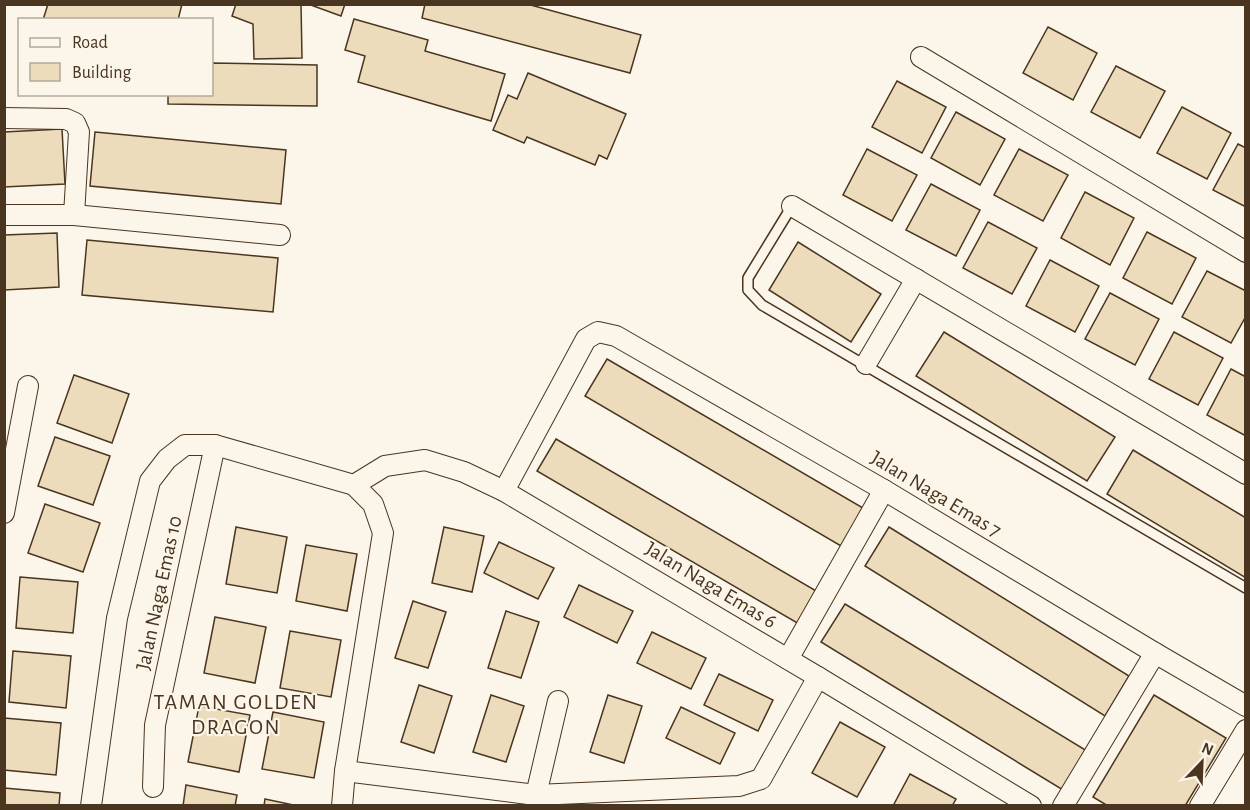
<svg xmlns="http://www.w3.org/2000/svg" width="1250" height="810" font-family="'Alegreya Sans',sans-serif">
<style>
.building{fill:#ecdcbc;stroke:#4a3520;stroke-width:1.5}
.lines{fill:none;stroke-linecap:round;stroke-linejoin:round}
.lane-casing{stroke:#4a3520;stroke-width:12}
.street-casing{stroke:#4a3520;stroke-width:22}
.lane{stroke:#fbf6e9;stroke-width:9}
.street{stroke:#fbf6e9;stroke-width:20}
.labels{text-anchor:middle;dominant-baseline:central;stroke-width:4.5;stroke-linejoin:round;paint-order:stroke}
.street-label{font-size:21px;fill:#4a3520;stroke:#fbf6e9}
.neighbourhood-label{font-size:22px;letter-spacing:1.5px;fill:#4a3520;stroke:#fbf6e9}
</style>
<rect width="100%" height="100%" fill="#fbf6e9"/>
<g class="building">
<path d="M48,4H182L178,20H43Z"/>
<path d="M236,4H301L302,58L254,59L253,24L232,16Z"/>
<path d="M308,4H345L341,16Z"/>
<path d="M425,4H527L641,35L630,73L422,18Z"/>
<path d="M354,19L428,40L425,51L505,74L491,121L358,82L365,56L345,50Z"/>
<path d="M1048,27L1097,53L1073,100L1023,73Z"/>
<path d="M212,63L317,65V106L168,104V94H212Z"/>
<path d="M1116,66L1165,91L1140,138L1091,112Z"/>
<path d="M528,73L626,114L607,159L599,155L595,165L527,137L524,143L493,130L508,95L517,99Z"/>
<path d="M897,81L946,107L922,153L872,127Z"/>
<path d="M1182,107L1231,133L1207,179L1157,153Z"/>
<path d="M956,112L1005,139L980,185L931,158Z"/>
<path d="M62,129L65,184L4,187V132Z"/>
<path d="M95,132L286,150L281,204L90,186Z"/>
<path d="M1238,144L1246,148V207L1213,190Z"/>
<path d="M867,149L917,175L892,221L843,195Z"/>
<path d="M1019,149L1068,175L1043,221L994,195Z"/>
<path d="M931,184L980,210L956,256L906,230Z"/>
<path d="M1085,192L1134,218L1110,265L1061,238Z"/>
<path d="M988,222L1037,248L1012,294L963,268Z"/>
<path d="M1147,232L1196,258L1172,304L1123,278Z"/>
<path d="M57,233L59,287L4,290V235Z"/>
<path d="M87,240L278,258L273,312L82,295Z"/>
<path d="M798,242L881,294L851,342L769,290Z"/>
<path d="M1050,260L1099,286L1075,332L1026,306Z"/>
<path d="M1207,271L1246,291V316L1231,343L1182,317Z"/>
<path d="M1110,293L1159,319L1135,365L1085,339Z"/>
<path d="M944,332L1115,437L1087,481L916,376Z"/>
<path d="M1174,332L1223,358L1198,405L1149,379Z"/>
<path d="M607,359L863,508L841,546L585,396Z"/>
<path d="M1231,369L1246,377V436L1207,415Z"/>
<path d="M74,375L129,394L112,443L57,423Z"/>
<path d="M55,437L110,456L93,505L38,486Z"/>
<path d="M556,439L818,592L799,624L537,471Z"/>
<path d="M1133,450L1246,518V578L1107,494Z"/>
<path d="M45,504L100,523L83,572L28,553Z"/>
<path d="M236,527L287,537L277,593L226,584Z"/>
<path d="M444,527L484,536L472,592L432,583Z"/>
<path d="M889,527L1129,676L1105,716L865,566Z"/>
<path d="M499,542L554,568L538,599L484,573Z"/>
<path d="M306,545L357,554L347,611L296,601Z"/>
<path d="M20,577L78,582L73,633L16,628Z"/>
<path d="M579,585L633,611L617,643L564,617Z"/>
<path d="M413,601L446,612L428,668L395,658Z"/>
<path d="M845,604L1087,751L1063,790L821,642Z"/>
<path d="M506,611L539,622L521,678L488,668Z"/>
<path d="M215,617L266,627L255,683L204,673Z"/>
<path d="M290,631L341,640L331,697L280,688Z"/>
<path d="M652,632L706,658L691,689L637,663Z"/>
<path d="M13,651L71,656L66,708L9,702Z"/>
<path d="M719,674L773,700L758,731L704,705Z"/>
<path d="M419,685L452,696L434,753L401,742Z"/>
<path d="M491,695L524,706L506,762L473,752Z"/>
<path d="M608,695L642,706L624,763L590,752Z"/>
<path d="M1154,695L1226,738L1185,806H1108L1093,797Z"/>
<path d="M199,706L250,715L239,772L188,762Z"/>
<path d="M681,707L735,733L720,764L666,738Z"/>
<path d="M273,712L324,722L314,778L262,769Z"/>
<path d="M4,718L61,723L56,775L4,770Z"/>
<path d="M840,722L885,747L857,797L812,773Z"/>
<path d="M910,774L956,799L952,806H893Z"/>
<path d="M186,785L237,795L235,806H183Z"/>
<path d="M4,788L60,793L59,806H4Z"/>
<path d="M265,799L298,806H264Z"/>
</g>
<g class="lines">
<defs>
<path id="lane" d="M792,206L748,278V290L762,305L1246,588"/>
<g id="street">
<path d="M921,57L1246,252"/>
<path d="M4,118L66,119L75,123L79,132L74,215"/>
<path d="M792,206L1246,474"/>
<path d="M4,215H74L280,235"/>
<path d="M866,364L916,279"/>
<path d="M354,485L385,466L425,460L464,472L504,491L818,677L1031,806"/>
<path d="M504,491L586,339L598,332L616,336L884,490L1155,653L1246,706"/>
<path d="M4,513L28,386"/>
<path d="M788,659L884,490"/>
<path d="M345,771L536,795L739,786L761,779L818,677"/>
<path d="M153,787L155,725L215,445"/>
<path d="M536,795L558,701"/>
<path d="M91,806L117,618L150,481L167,459L185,445H215L354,485L373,504L383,533L345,771L342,806"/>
<path d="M1063,806L1155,653"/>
<path d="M1200,806L1246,730"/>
</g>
</defs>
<use href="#lane" class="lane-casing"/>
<use href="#street" class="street-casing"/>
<use href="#lane" class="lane"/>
<use href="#street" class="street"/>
</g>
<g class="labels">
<g class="street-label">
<text transform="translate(936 494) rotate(31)">Jalan Naga Emas 7</text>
<text transform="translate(711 585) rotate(31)">Jalan Naga Emas 6</text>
<text transform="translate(159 593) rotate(-78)">Jalan Naga Emas 10</text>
</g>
<g class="neighbourhood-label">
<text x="236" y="702">TAMAN GOLDEN<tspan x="236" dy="25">DRAGON</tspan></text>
</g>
</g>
<rect width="1250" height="810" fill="none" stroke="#4a3520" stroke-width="12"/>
<rect x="18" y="18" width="195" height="78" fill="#fbf6e9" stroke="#b4a999" stroke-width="1.5"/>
<rect x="30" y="38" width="30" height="9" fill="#fbf6e9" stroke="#b4a999" stroke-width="1.5"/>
<text x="72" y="48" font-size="18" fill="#4a3520">Road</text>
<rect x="30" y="63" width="30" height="18" fill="#ecdcbc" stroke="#b4a999" stroke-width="1.5"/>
<text x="72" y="78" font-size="18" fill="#4a3520">Building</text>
<g transform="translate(1202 762) rotate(23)" stroke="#fbf6e9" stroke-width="4.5" paint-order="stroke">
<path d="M0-4.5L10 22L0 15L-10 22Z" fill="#4a3520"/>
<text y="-9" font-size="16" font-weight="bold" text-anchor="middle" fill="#4a3520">N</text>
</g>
</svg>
